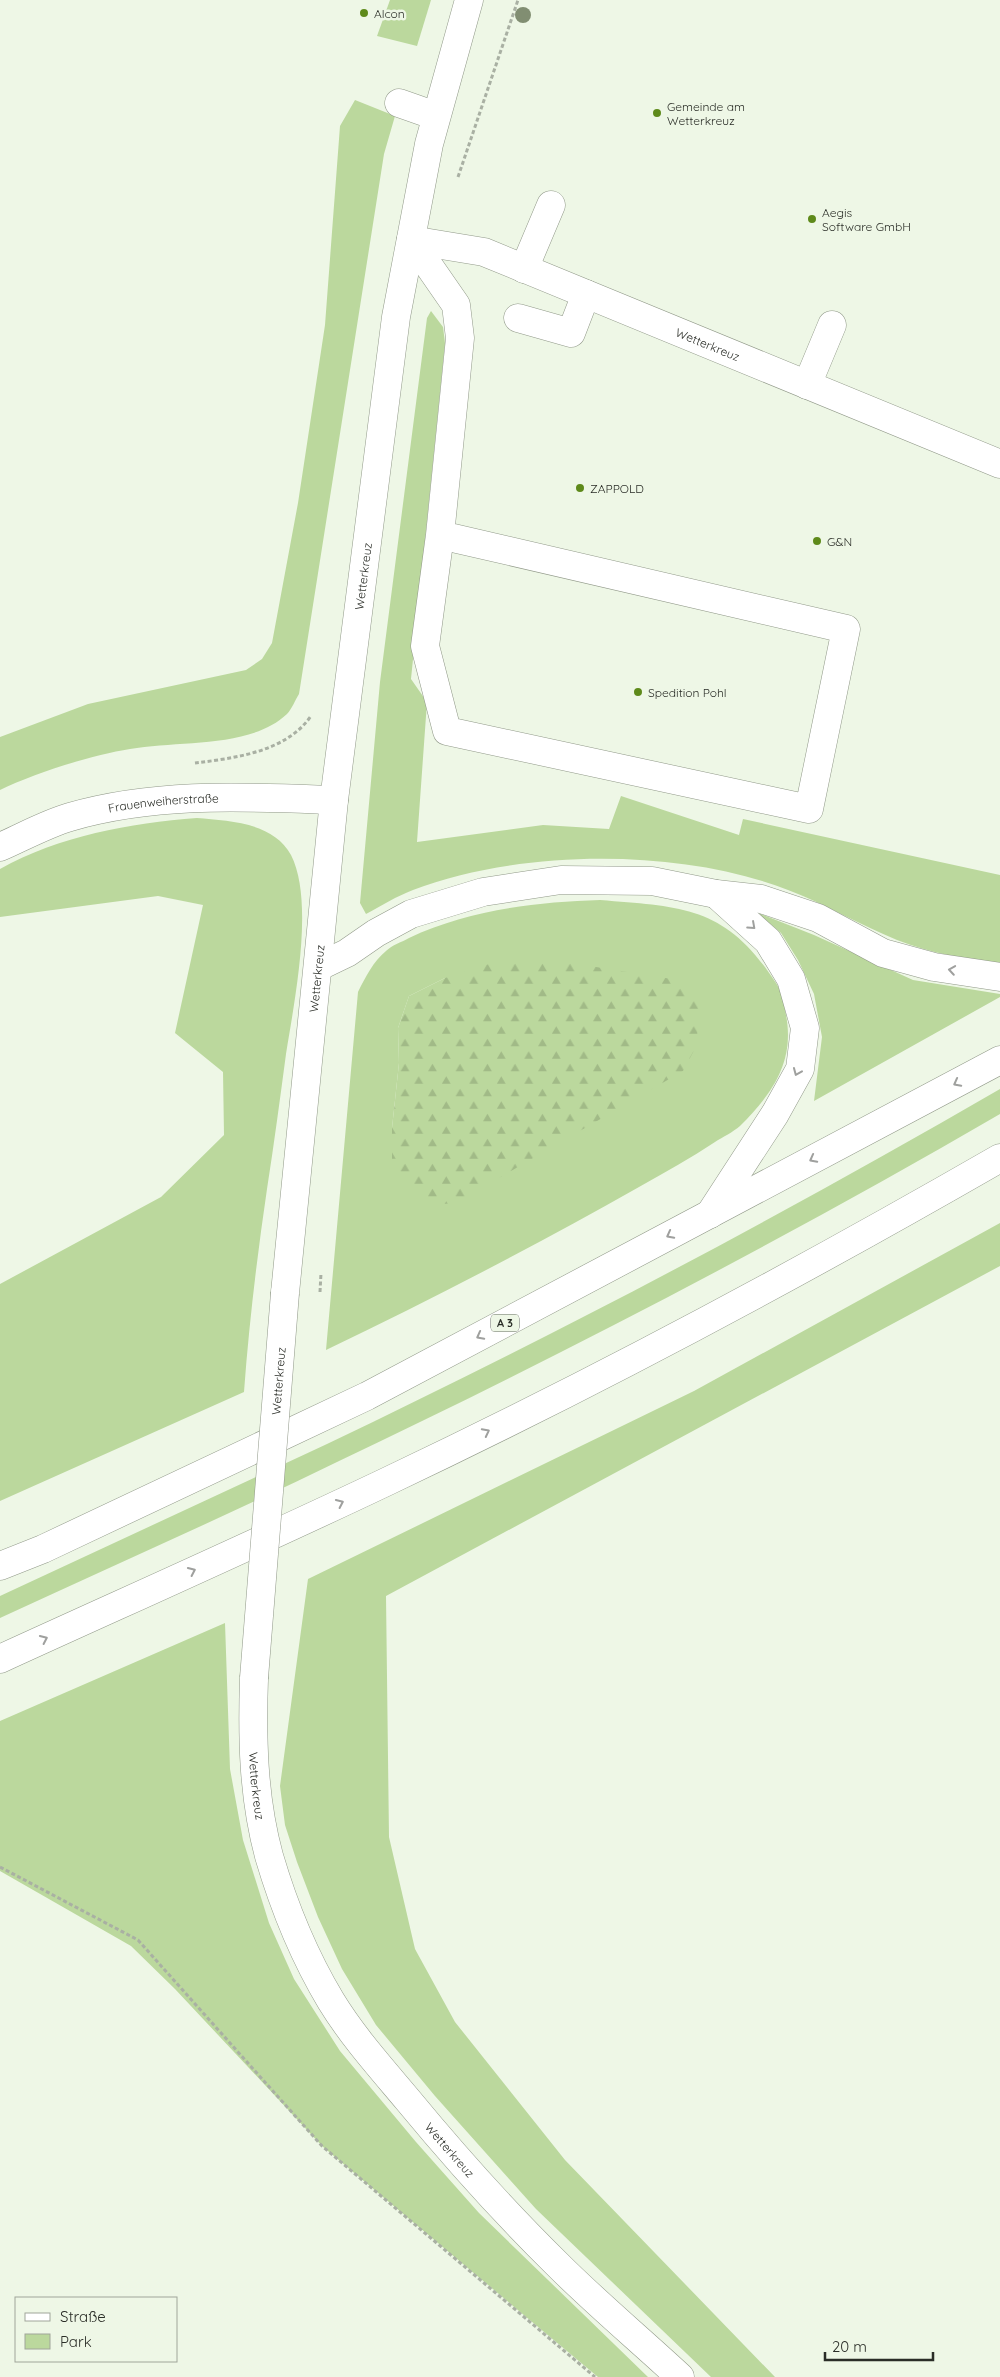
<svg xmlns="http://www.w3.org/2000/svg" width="1000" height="2377" font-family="Quicksand,sans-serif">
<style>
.green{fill:#bbd89d;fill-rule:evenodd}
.forest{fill:url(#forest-firs)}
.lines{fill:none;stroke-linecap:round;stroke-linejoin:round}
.minor-casing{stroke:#919989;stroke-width:29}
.highway-casing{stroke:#919989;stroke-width:29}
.path{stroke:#a9b0a3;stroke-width:3;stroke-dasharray:4 2.5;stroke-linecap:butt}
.minor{stroke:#fff;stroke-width:28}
.highway{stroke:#fff;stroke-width:28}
.minor-bridge-casing{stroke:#919989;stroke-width:29;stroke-linecap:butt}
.path-bridge{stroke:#a9b0a3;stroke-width:3;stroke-dasharray:4 2.5;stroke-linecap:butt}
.minor-bridge{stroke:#fff;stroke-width:28}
.tree{fill:#818e72}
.oneway{stroke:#9fa09e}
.poi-dot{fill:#5e8a1a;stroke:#eef7e6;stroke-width:2}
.labels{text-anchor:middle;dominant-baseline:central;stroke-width:5;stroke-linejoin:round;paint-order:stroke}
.shield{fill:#eef7e6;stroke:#656a60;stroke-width:1}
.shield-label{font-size:11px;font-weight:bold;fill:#2a2d27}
.poi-label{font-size:12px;fill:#2a2d27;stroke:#eef7e6;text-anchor:start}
.street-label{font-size:12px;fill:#2a2d27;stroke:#eef7e6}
</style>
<defs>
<pattern id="forest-firs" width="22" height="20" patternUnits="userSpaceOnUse" patternTransform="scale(1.25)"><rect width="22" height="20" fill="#bbd89d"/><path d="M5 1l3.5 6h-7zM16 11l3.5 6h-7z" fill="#a1ba87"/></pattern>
</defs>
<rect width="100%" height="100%" fill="#eef7e6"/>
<g class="green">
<path d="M390,0H431L417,46L377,36Z"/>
<path d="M355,100L395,116L384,154L299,694C295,700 292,709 287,714C250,749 178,740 130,749C92,755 35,773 0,790V737L88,704L246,670L262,659L272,643L298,503L325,325L340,126Z"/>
<path d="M431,311L443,327L445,343L411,679L427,702L417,842L543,825L609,829L621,796L739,835L743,819L1000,875V963C965,959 930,953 897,940C860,925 825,904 788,890C680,848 521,849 413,890C397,896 381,906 366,914L360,903L380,682L427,318Z"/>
<path d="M197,818C229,821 273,822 291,855C315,902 294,1003 286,1054C280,1099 274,1144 267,1189C257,1257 249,1324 244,1392L0,1501V1284L161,1197L224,1135L223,1072L175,1033L203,905L158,896L0,917V869C59,836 130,823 197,818Z"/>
<path d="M600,900C684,907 726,906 776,983C782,992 784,1004 786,1015C795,1062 772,1094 740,1126C733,1132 723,1137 715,1142C691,1158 665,1172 639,1187C537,1245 432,1299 326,1350L358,992C366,976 373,962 386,951C392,945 402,942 409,938C468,910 536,902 600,900ZM445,978L392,1161V1128L399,1063L398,1028L409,996Z"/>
<path d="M756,912L814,935L913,980L1000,994V997L814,1101L822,1037L814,994L798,960L781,933Z"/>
<path d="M1000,1089V1114C785,1239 562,1355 337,1462C226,1516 112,1566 0,1618V1596C109,1545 218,1495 327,1444C556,1335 781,1216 1000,1089Z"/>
<path d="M1000,1223V1266L386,1596L389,1837L415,1949L455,2022L565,2160L775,2377H711L536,2209L435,2096L376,2025L342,1969L318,1917L297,1862L285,1825L280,1786L308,1579L694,1391Z"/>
<path d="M225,1623L230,1769L243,1840L269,1923L294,1979L340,2051L416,2142L479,2213L648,2377H598L322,2146L175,1989L131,1946L0,1871V1721Z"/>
</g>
<path class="forest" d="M558,961L672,979L699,992L697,1045L683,1071L456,1203L429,1205L406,1187L392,1161V1128L399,1063L398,1028L409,996L445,978L492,963Z"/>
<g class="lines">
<defs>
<g id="minor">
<path d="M399,103L436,116"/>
<path d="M411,240L456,305L460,338L440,535L425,646L447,731L809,809L846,629L440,535"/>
<path id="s1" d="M411,240L484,252L1000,464"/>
<path d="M524,269L551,205"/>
<path d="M518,318L571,333L586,294"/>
<path d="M807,385L832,325"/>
<path id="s2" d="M0,847C23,837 46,824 70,817C157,792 245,797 334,800"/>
<path d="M318,967L347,953L376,933L411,914L483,892L561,880L652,881L716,894L761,899L818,918L883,953L934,967L1000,977"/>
<path d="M710,1214L775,1114L800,1069L805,1028L791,979L768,941L716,894"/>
<path id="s3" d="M285,1293L334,800L396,317L429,144L469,0"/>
<path id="s4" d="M254,1678C252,1738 253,1797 269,1856C284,1907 304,1956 331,2001C353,2037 381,2068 407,2099C454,2156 504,2212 557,2264C596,2303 639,2339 680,2377"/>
</g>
<g id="highway">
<path d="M0,1566L43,1549L367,1396L1000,1060"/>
<path d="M0,1659C129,1600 260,1542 388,1481C597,1382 800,1273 1000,1158"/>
</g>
</defs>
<use href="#minor" class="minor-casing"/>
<use href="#highway" class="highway-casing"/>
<g class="path">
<path d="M458,177L518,0"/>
<path d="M195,763C235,758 286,752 311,716"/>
<path d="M0,1867L138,1940L322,2146L595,2377"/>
</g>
<use href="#minor" class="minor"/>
<use href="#highway" class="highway"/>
<defs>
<g id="minor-bridge">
<path id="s5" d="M254,1678L285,1293"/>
</g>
</defs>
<use href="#minor-bridge" class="minor-bridge-casing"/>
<path class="path-bridge" d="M320,1292L321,1273"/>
<use href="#minor-bridge" class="minor-bridge"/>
</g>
<circle class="tree" cx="523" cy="15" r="8"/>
<defs><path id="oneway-chevron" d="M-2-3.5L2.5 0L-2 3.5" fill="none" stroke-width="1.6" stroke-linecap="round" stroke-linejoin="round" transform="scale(1.25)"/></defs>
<g class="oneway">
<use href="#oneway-chevron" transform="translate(752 926) rotate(42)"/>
<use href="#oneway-chevron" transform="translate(952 970) rotate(-171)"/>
<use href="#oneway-chevron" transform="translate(797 1072) rotate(113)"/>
<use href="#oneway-chevron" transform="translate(957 1083) rotate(152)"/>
<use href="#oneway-chevron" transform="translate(813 1159) rotate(152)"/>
<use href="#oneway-chevron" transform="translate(670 1235) rotate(152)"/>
<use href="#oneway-chevron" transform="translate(480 1336) rotate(152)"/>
<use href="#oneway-chevron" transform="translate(486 1432) rotate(-27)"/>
<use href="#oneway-chevron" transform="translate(340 1503) rotate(-25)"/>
<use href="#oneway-chevron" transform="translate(192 1571) rotate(-25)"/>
<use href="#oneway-chevron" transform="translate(44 1639) rotate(-25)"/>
</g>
<g class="poi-dot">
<circle cx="364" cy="13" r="5"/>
<circle cx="657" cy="113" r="5"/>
<circle cx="812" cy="219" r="5"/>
<circle cx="580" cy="488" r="5"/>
<circle cx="817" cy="541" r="5"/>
<circle cx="638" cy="692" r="5"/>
</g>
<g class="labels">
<rect class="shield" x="491" y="1314.5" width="28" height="17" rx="4"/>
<g class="shield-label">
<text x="505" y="1323">A 3</text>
</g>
<g class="poi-label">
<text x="374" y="13">Alcon</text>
<text x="667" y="106">Gemeinde am<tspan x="667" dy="14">Wetterkreuz</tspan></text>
<text x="822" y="212">Aegis<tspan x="822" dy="14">Software GmbH</tspan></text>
<text x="590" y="488">ZAPPOLD</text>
<text x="827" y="541">G&amp;N</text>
<text x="648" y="692">Spedition Pohl</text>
</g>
<g class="street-label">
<text stroke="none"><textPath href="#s1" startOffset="316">Wetterkreuz</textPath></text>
<text stroke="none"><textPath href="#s3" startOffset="721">Wetterkreuz</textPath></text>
<text stroke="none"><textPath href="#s2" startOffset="171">Frauenweiherstraße</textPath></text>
<text stroke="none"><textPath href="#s3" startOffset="316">Wetterkreuz</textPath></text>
<text stroke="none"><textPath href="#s5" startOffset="298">Wetterkreuz</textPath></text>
<text stroke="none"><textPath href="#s4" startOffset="108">Wetterkreuz</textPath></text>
<text stroke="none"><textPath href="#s4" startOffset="528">Wetterkreuz</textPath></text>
</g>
</g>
<rect x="15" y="2297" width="162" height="65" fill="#eef7e6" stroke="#a0a69a"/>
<rect x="25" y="2313" width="25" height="8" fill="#ffffff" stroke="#a0a69a"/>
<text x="60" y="2322" font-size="15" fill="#2a2d27">Straße</text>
<rect x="25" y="2334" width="25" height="15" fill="#bbd89d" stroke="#a0a69a"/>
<text x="60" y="2347" font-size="15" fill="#2a2d27">Park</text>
<path d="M825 2352v8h108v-8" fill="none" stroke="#2a2d27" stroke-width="2.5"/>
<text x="832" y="2352" font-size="15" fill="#2a2d27" stroke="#eef7e6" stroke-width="4" paint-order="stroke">20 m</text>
</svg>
